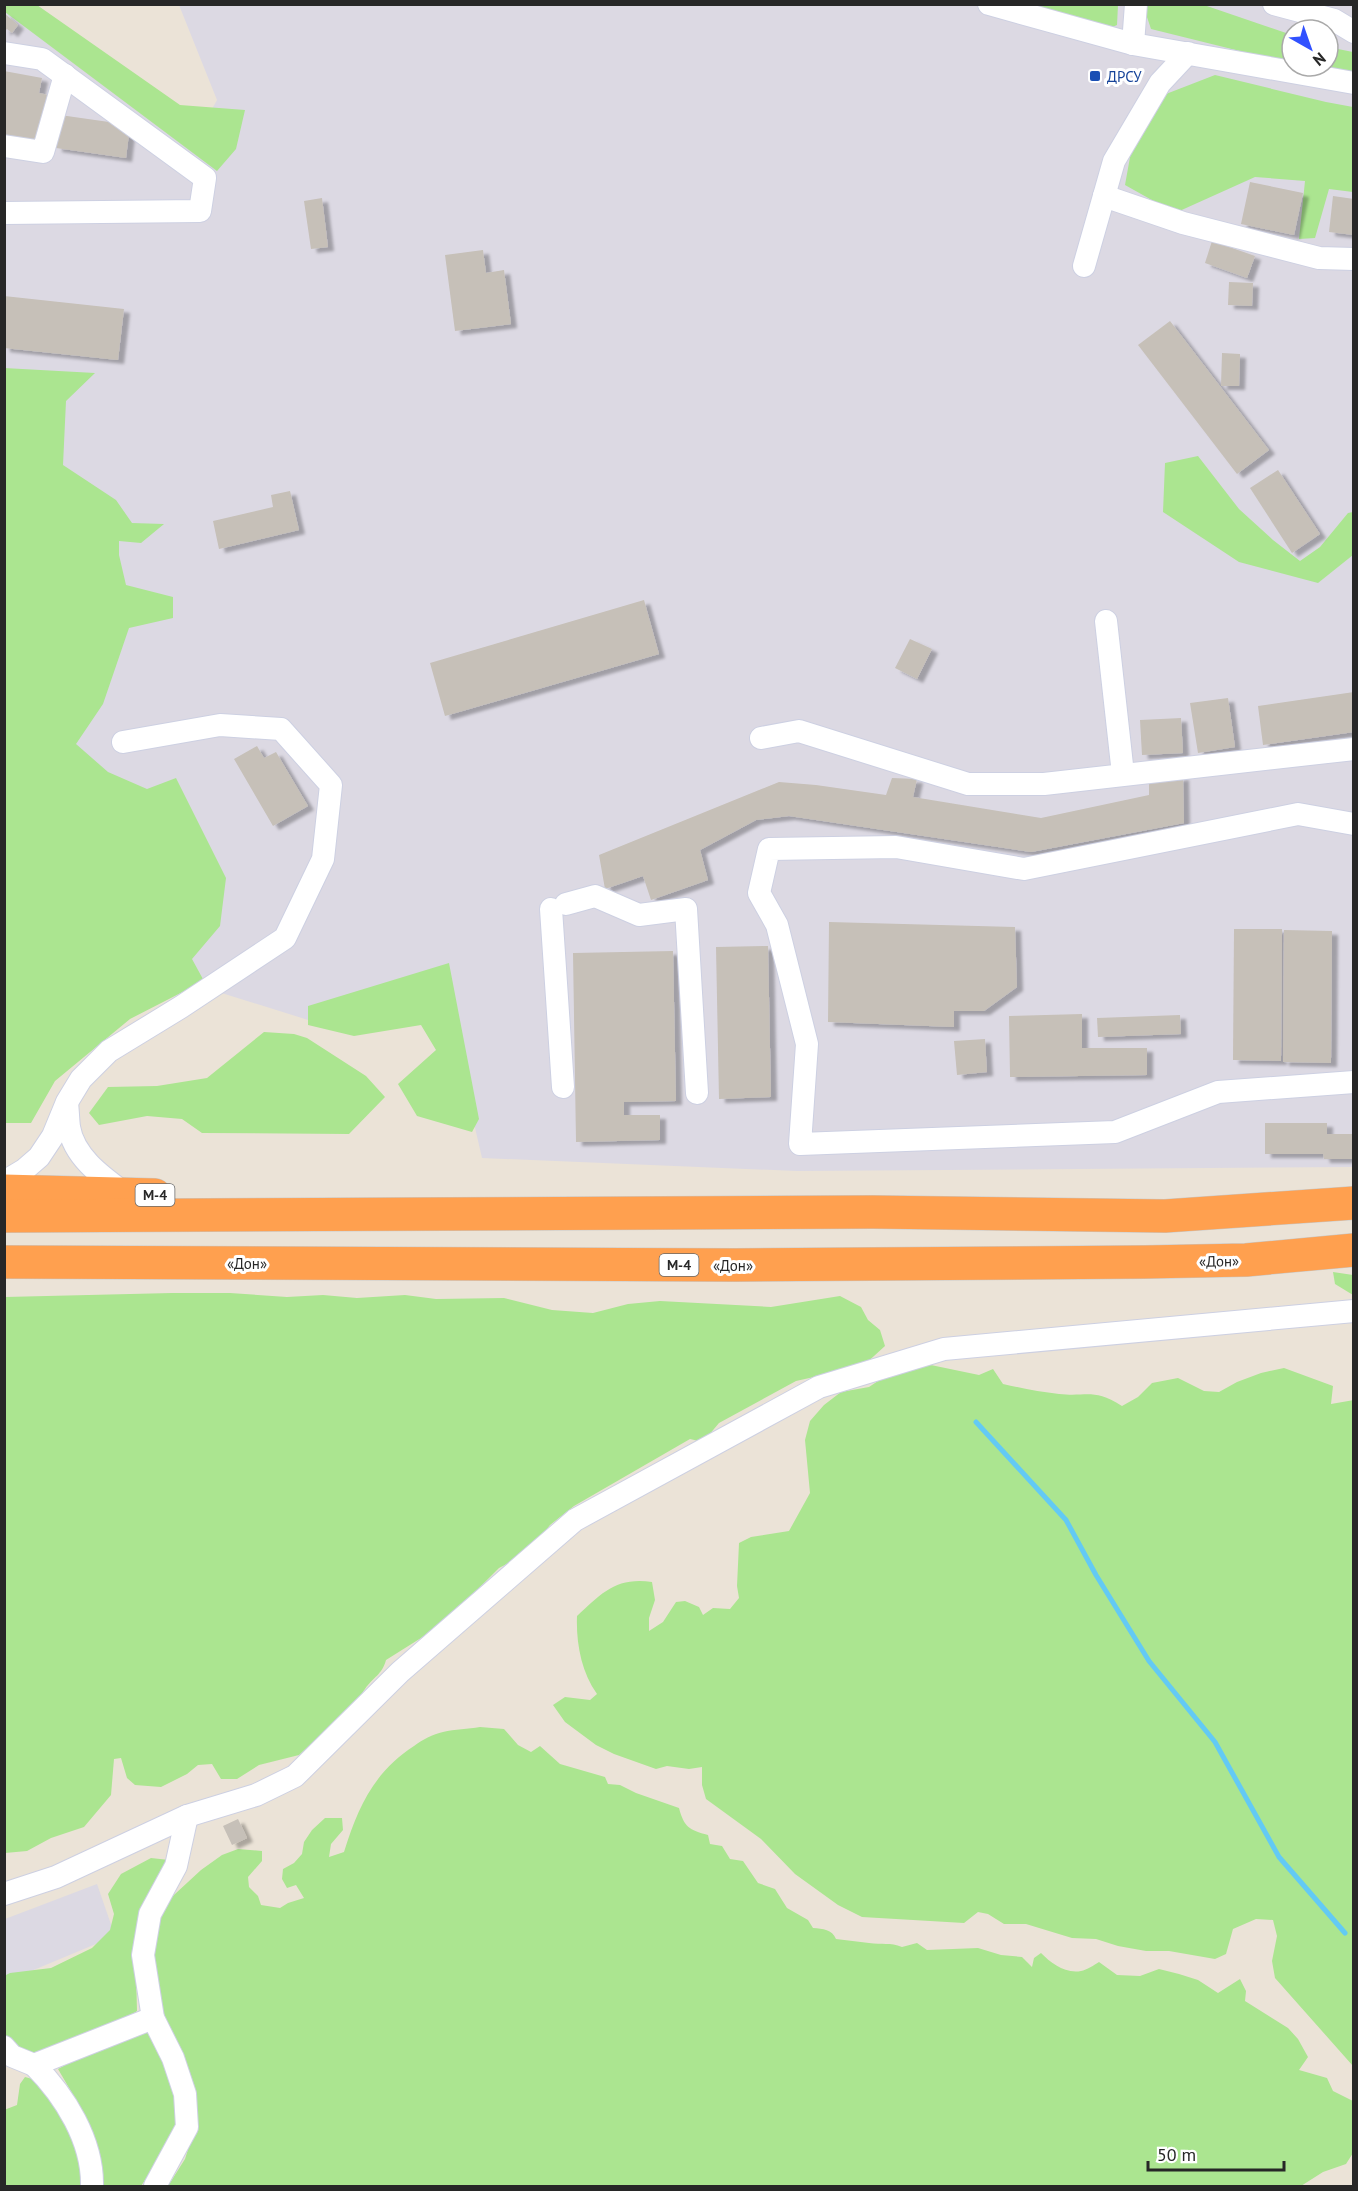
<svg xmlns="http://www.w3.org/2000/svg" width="1358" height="2191" font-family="'PT Sans',sans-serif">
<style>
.industrial{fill:#dcd9e3;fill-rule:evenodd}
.green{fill:#abe590}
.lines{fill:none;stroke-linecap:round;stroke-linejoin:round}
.stream{stroke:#63caf4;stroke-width:5}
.building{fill:#c6c0b8;filter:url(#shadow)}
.minor-casing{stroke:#cdd0e2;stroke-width:24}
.highway-casing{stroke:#c7c7c7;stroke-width:34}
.minor{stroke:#fff;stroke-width:22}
.highway{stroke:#ffa04f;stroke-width:33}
.transit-dot{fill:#1a4fb4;stroke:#fff;stroke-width:2}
.labels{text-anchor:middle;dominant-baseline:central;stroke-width:6;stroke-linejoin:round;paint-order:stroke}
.shield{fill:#fff;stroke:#686868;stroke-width:1.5}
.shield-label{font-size:14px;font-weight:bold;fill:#272727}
.transit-label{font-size:15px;fill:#164399;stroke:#fff;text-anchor:start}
.street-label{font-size:15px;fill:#272727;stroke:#fff}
</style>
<defs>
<filter id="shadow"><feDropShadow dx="6" dy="4" stdDeviation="1.5" flood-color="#0004"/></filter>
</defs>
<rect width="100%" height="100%" fill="#ebe3d7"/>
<g class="industrial">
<path d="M179,5H1353V1167L797,1171L482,1158L443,989L321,1024L180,980L41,753L5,471V6L192,145L217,100ZM1292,30H1328V66H1292Z"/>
<path d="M97,1884L115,1936L5,1982V1919Z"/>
</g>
<g class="green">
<path d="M4,5H37L180,105L245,110L236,149L217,171L5,12Z"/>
<path d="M1030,5H1118L1117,25L1108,29Z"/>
<path d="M1145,5H1204L1292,35V64L1151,29L1145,11Z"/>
<path d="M1328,47L1353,52V76L1302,66H1328Z"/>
<path d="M1215,75L1326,102L1353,107V192L1329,189L1315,238L1299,239L1305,181L1255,177L1175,213L1125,185L1132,146L1166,94Z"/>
<path d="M4,368L95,373L66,401L63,465L116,500L132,523L164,524L141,543L119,541V555L126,585L173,597V618L129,628L103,704L76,744L108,772L147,789L176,778L226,878L220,926L192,959L204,981L130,1019L55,1081L31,1123H4Z"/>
<path d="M1198,456L1239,509L1273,540L1300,561L1320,547L1348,513L1353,512V555L1318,583L1239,562L1163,512L1165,463Z"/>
<path d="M449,963L479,1119L472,1132L417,1116L398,1084L436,1050L421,1025L354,1036L308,1025V1006Z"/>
<path d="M264,1032L294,1034L307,1038L366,1076L385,1097L349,1134L202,1133L182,1119L147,1116L99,1125L89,1113L108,1087L157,1086L207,1078Z"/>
<path d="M1333,1272L1353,1275V1295L1335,1284Z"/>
<path d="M172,1293H230L287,1297L323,1295L357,1298L405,1295L436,1299L504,1298L552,1310L593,1313L628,1304L660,1301L771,1307L840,1296L861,1307L868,1320L880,1330L885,1346L863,1366L796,1381L719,1423L703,1442L690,1439L574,1506L550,1525L535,1544L516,1559L499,1568L458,1609L421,1638L386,1660C382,1675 373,1677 365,1689C360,1695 359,1702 358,1709L328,1728L299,1755L259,1765L237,1779H221L212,1764L198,1765L187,1774L161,1787L135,1785L127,1778L121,1758L114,1759L111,1795L84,1827L51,1838L27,1851L5,1853V1297Z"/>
<path d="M926,1364L979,1375L993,1369L1003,1384C1021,1388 1040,1392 1059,1394C1088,1397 1093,1388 1122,1406L1138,1397L1152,1383L1178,1378L1204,1391L1219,1392L1237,1382L1261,1373L1284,1368L1333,1386L1331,1404L1354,1400L1353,2066L1275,1978L1272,1961L1277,1936L1273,1920L1256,1919L1233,1929L1226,1954L1215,1959L1169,1951H1146L1118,1946L1096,1939L1072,1938L1026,1924H1004L988,1914L978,1912L964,1923L862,1917L838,1905L795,1874L761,1839L706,1799L702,1785V1767L689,1769L667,1766L656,1769L614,1754L596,1745L565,1722L553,1705L565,1697L590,1700L597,1694C581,1672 576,1642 577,1616C602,1593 616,1577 652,1582L655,1600L649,1618V1631L663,1622L676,1602L685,1601L699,1607L703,1615L713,1608L730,1609L739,1598L737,1586L739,1543L751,1537L789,1531L810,1493L805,1440L810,1421L824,1405L841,1392L869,1387L884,1377Z"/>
<path d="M480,1727L504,1729L518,1745L531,1752L540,1746L560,1764L605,1777L608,1784L620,1785L636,1793L679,1808C684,1827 689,1830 708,1835L710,1844L722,1846L730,1859L743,1861L758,1883L775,1889L787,1908L808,1920L813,1928C823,1929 832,1929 836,1939C847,1940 858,1942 869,1943C882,1945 890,1942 902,1947L917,1943L927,1950L978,1948L1001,1955L1022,1957L1032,1967L1034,1958L1041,1953C1051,1963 1065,1974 1081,1971C1087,1970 1094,1965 1099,1962L1117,1975L1140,1976L1159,1969L1179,1974L1198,1980L1218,1993L1240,1979L1246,1991L1245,2001L1288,2028L1298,2039L1308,2057L1299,2070L1327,2078L1333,2091L1353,2101V2153L1346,2164L1323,2172L1301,2186H168L185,2159L192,2137L151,1966L162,1906L201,1870L222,1855L238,1849L262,1851V1861L248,1877L249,1887L258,1896L261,1905L280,1908L288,1903L304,1898L296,1885L287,1888L282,1879L283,1869L294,1863L302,1854L304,1842L312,1830L325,1818H342L343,1830L331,1844L329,1857L344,1852C358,1807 374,1772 414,1746C422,1740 433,1734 443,1732C455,1729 468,1729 480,1727Z"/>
<path d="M151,1858L169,1860L136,1974L137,2011L121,2022L35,2056L11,2045L5,2036L4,1976L10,1973L51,1968L92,1948L110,1930L114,1914L108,1894L121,1874Z"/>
<path d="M150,2030L166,2059L181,2127L141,2186H103L72,2093L58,2069L89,2052Z"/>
<path d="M25,2077L36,2080L49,2094L80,2152L83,2186H5L4,2110L17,2105L20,2084Z"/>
</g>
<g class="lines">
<path class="stream" d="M976,1422L1066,1520L1096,1575L1149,1661L1215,1742L1279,1857L1345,1933"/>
</g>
<g class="building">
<path d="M4,13L18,25L12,33L7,29L4,32Z"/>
<path d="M4,71L42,78L39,93L48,95L38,147L4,141Z"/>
<path d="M60,115L130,125L126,158L56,148Z"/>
<path d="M1250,182L1303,193L1294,235L1241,224Z"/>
<path d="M1333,196L1354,199V235L1329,232Z"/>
<path d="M322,198L328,247L311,249L304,201Z"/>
<path d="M1212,241L1255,256L1247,278L1205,263Z"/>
<path d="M483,250L486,273L504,270L511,324L455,331L445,255Z"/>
<path d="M1229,282L1253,283L1252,306L1228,305Z"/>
<path d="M4,296L124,309L118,360L4,348Z"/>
<path d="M1170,321L1269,450L1237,474L1138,345Z"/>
<path d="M1222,353L1240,354L1239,386H1221Z"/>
<path d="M1278,470L1320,534L1292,553L1250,488Z"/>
<path d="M290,491L299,530L219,549L213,521L273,507L271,495Z"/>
<path d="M644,600L659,654L445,716L430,663Z"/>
<path d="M910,639L932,649L917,679L895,668Z"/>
<path d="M1354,692V732L1263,745L1258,706Z"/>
<path d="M1228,698L1235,747L1198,753L1190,703Z"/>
<path d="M1181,718L1183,753L1142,755L1140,720Z"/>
<path d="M257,746L264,758L276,752L308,806L273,826L234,759Z"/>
<path d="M1183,776L1184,823L1031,852L789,816L756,820L700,850L708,880L651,900L643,876L605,889L599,855L779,782L816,785L886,795L892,778L917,779L913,797L1041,818L1149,795V781Z"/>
<path d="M829,922L1015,927L1017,987L984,1011H954V1027L828,1022Z"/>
<path d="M1234,929H1282L1281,1061L1233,1060Z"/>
<path d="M1284,930L1332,931L1331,1063L1283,1062Z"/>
<path d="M768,946L771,1097L719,1099L716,947Z"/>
<path d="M673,951L676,1101L624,1102V1115H660V1140L576,1142L573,953Z"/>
<path d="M1082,1014V1048H1147V1075L1010,1077L1009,1016Z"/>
<path d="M1180,1015L1181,1034L1098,1037L1097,1018Z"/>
<path d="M985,1039L987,1072L957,1075L954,1041Z"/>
<path d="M1265,1123H1327V1134H1354V1159H1324L1323,1154H1265Z"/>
<path d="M238,1819L247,1838L232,1845L223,1826Z"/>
</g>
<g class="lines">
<defs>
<g id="minor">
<path d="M989,4L1133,44L1354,83"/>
<path d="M1274,4L1334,20L1354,32"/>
<path d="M1133,44L1136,4"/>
<path d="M4,53L42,59L205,178L200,211L4,213"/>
<path d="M4,146L43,152L65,75"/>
<path d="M1104,196L1183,223L1319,258L1354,259"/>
<path d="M1084,266L1114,161L1160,83L1188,53"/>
<path d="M1106,621L1123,774"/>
<path d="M761,738L799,731L968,784H1044L1354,749"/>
<path d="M1354,824L1298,814L1024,869L896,847L769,849L759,893L777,925L807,1044L800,1144L1115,1132L1218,1092L1354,1082"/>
<path d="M566,904L595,896L639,915L686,909L697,1093"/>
<path d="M551,909L563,1087"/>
<path d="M67,1103C68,1111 68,1119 69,1127C74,1158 104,1178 127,1195"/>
<path d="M4,1182L24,1170L39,1157L53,1136L67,1102L81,1079L109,1051L181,1007L285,938L323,859L331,785L281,729L220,725L123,742"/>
<path d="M4,1894L56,1877L187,1816L256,1795L295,1776L400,1672L575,1520L819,1387L944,1349L1354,1311"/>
<path d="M4,2047L12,2056L34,2065L153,2018"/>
<path d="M34,2065C65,2096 93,2141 92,2186"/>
<path d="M155,2186L187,2127L185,2094L173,2058L153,2018L143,1955L150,1914L176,1866L187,1816"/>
</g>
<g id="highway">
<path d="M4,1191L155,1195"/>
<path d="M4,1216L873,1212L1165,1216L1354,1203"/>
<path d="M4,1262L735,1265L1145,1262L1246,1260L1354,1250"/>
</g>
</defs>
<use href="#minor" class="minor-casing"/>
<use href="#highway" class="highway-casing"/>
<use href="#minor" class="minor"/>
<use href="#highway" class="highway"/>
</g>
<rect class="transit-dot" x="1089" y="70" width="12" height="12" rx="3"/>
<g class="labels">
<g class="shield">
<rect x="135.5" y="1184" width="39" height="22" rx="4.5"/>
<rect x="659.5" y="1254" width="39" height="22" rx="4.5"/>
</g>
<g class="shield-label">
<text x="155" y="1195">М-4</text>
<text x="679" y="1265">М-4</text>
</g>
<g class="transit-label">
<text x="1107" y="76">ДРСУ</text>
</g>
<g class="street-label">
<text transform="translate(1219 1261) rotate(-1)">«Дон»</text>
<text x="247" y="1263">«Дон»</text>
<text x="733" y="1265">«Дон»</text>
</g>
</g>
<rect width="1358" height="2191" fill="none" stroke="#272727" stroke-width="12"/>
<g transform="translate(1310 48) rotate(140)"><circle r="28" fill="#ffffff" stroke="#a9a9a9" stroke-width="1.5"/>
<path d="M0-4.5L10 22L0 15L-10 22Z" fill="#3151ff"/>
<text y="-9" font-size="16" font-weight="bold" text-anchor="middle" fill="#272727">N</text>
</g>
<path d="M1148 2161v9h136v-9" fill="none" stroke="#272727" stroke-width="3"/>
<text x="1157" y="2161" font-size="18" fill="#272727" stroke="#ffffff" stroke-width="4.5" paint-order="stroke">50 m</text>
</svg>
